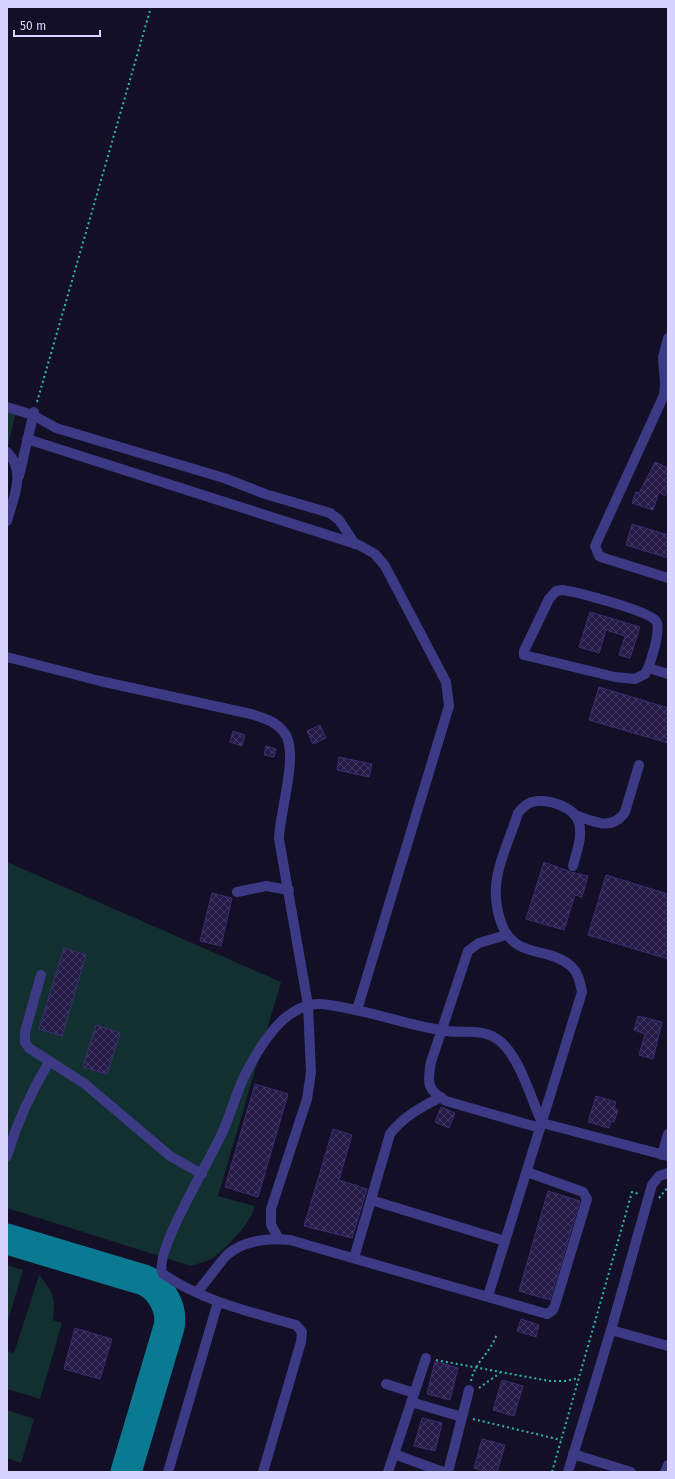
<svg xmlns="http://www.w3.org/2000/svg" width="675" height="1479" font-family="'Fira Sans',sans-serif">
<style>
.green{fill:#12302f}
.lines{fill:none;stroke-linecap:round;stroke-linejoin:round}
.taxiway{stroke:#0a7a92;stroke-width:31}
.building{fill:url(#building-cross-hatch);stroke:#3b2d73}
.path{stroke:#2fb8b0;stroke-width:2;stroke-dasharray:2 3;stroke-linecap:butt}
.minor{stroke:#3d3a85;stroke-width:10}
</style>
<defs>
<pattern id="building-cross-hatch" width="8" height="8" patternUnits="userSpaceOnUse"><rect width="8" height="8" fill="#241b47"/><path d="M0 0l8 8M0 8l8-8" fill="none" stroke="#433b63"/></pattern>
</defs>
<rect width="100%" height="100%" fill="#130f26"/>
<g class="green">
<path d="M7,405L17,408L7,450Z"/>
<path d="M7,862L281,982L218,1196L254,1206C255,1219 222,1254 209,1260C204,1262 197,1264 191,1266L7,1208Z"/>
<path d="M7,1265L23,1270L7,1324Z"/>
<path d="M39,1275C53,1292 56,1298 53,1320L62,1323L40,1399L7,1389V1351L14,1353Z"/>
<path d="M7,1410L34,1419L21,1463L7,1458Z"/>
</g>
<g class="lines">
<path class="taxiway" d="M7,1239L144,1280C161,1287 173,1309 169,1327L126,1472"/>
</g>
<g class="building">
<path d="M655,462L668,468V490L665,496L659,492L653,510L632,503L636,492L639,493Z"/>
<path d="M632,524L668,535V558L626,545Z"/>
<path d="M590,612L640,627L630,658L619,655L625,636L606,630L599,653L579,647Z"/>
<path d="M599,687L668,708V743L589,720Z"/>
<path d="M320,725L326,738L313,744L307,731Z"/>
<path d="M233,731L245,735L242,746L230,742Z"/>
<path d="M266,746L276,749L274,757L264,755Z"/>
<path d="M339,757L372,764L369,777L337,770Z"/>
<path d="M544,862L571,872L588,876L582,897L575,895L564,930L526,919Z"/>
<path d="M606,875L668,894V959L588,935Z"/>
<path d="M212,893L232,898L221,946L200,941Z"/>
<path d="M64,948L86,955L62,1036L39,1029Z"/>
<path d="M638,1016L662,1022L653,1059L639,1055L645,1034L634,1030Z"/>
<path d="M96,1025L120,1033L107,1074L83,1067Z"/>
<path d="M255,1084L288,1094L258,1197L225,1187Z"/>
<path d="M596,1096L616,1102L614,1109L618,1110L614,1122L611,1121L609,1128L588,1122Z"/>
<path d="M441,1107L455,1113L449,1128L435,1122Z"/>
<path d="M333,1129L352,1135L339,1180L367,1189L352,1238L304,1226Z"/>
<path d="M548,1191L580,1201L550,1300L519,1291Z"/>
<path d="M521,1319L539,1325L536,1337L517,1331Z"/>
<path d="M75,1328L112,1339L100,1379L64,1369Z"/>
<path d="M435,1361L458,1368L450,1400L427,1394Z"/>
<path d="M502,1380L523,1386L514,1416L493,1410Z"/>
<path d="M422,1418L442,1423L435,1451L414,1446Z"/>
<path d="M482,1439L505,1445L497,1472H488L474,1468Z"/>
</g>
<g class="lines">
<g class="path">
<path d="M37,402L151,7"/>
<path d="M659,1198L668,1187"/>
<path d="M436,1360L549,1381H565L579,1378"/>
<path d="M471,1381C475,1361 492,1352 497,1333"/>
<path d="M479,1388L500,1373"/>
<path d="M473,1419L561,1440"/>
<path d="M552,1472L632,1192L639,1194"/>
</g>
<g class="minor">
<path d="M668,338L663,357L665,384L664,395L595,546L599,556L604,558L668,578"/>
<path d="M7,407L33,415L56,428L224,478L265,494L330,513L339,520L355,544"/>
<path d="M27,439L359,545L375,554L385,566L446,682L449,706L357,1010"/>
<path d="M7,452C27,471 13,499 7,521"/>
<path d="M19,476L34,412"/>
<path d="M562,590C578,592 649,611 656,621C662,628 650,666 645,674L635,679L615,677L524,655V651L549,599L556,591Z"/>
<path d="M7,657L100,681L251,714C263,718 275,721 283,731C301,750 279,813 279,839L308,1005L311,1072L307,1099L271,1209V1225L279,1239"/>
<path d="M649,668L668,674"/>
<path d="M575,815C593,821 612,832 625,812L639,765"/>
<path d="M237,892L266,886L289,890"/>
<path d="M506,935L479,943L468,951L431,1062C427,1083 427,1090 446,1101L540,1128"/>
<path d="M41,975L25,1032V1042L29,1048L85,1084L170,1156L202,1174"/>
<path d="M662,1155L668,1134"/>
<path d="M7,1156C17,1122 31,1092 49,1062"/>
<path d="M371,1200L505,1241"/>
<path d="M354,1258L390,1134C403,1117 421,1107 441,1097"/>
<path d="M197,1292C207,1281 216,1267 226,1256C242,1240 269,1238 290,1240L547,1314L553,1310L555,1305L587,1199L583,1192L527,1172"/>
<path d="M488,1296L582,992C580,983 579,974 572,967C550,946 516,960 502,925C497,912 495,900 496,886C498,862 511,836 518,813C522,808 526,804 532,802C548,798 575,807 579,823C583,837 576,853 573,866"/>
<path d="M611,1330L668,1346"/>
<path d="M386,1384L414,1393"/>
<path d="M411,1402L462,1417"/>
<path d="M394,1454L443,1472"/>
<path d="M573,1454L631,1472"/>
<path d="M168,1472L218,1302"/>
<path d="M263,1472L301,1342L302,1332L296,1325C251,1312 202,1301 163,1274C151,1255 213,1156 223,1131C232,1111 237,1089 248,1069C257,1052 270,1031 285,1018C295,1010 306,1004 318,1004C329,1004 341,1007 351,1009C381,1015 410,1025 440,1030C462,1035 483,1026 501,1042C521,1060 531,1099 542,1123L668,1156"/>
<path d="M388,1472L426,1358"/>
<path d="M448,1472L469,1390"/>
<path d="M568,1472L611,1330L652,1185L659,1176L668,1173"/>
<path d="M665,1472L668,1465"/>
</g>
</g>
<rect width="675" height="1479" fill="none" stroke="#d9d4ff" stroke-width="16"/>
<path d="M14 30v6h86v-6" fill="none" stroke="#d9d4ff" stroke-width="2"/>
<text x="20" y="30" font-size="12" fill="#d9d4ff" stroke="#130f26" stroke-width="3" paint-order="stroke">50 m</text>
</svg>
